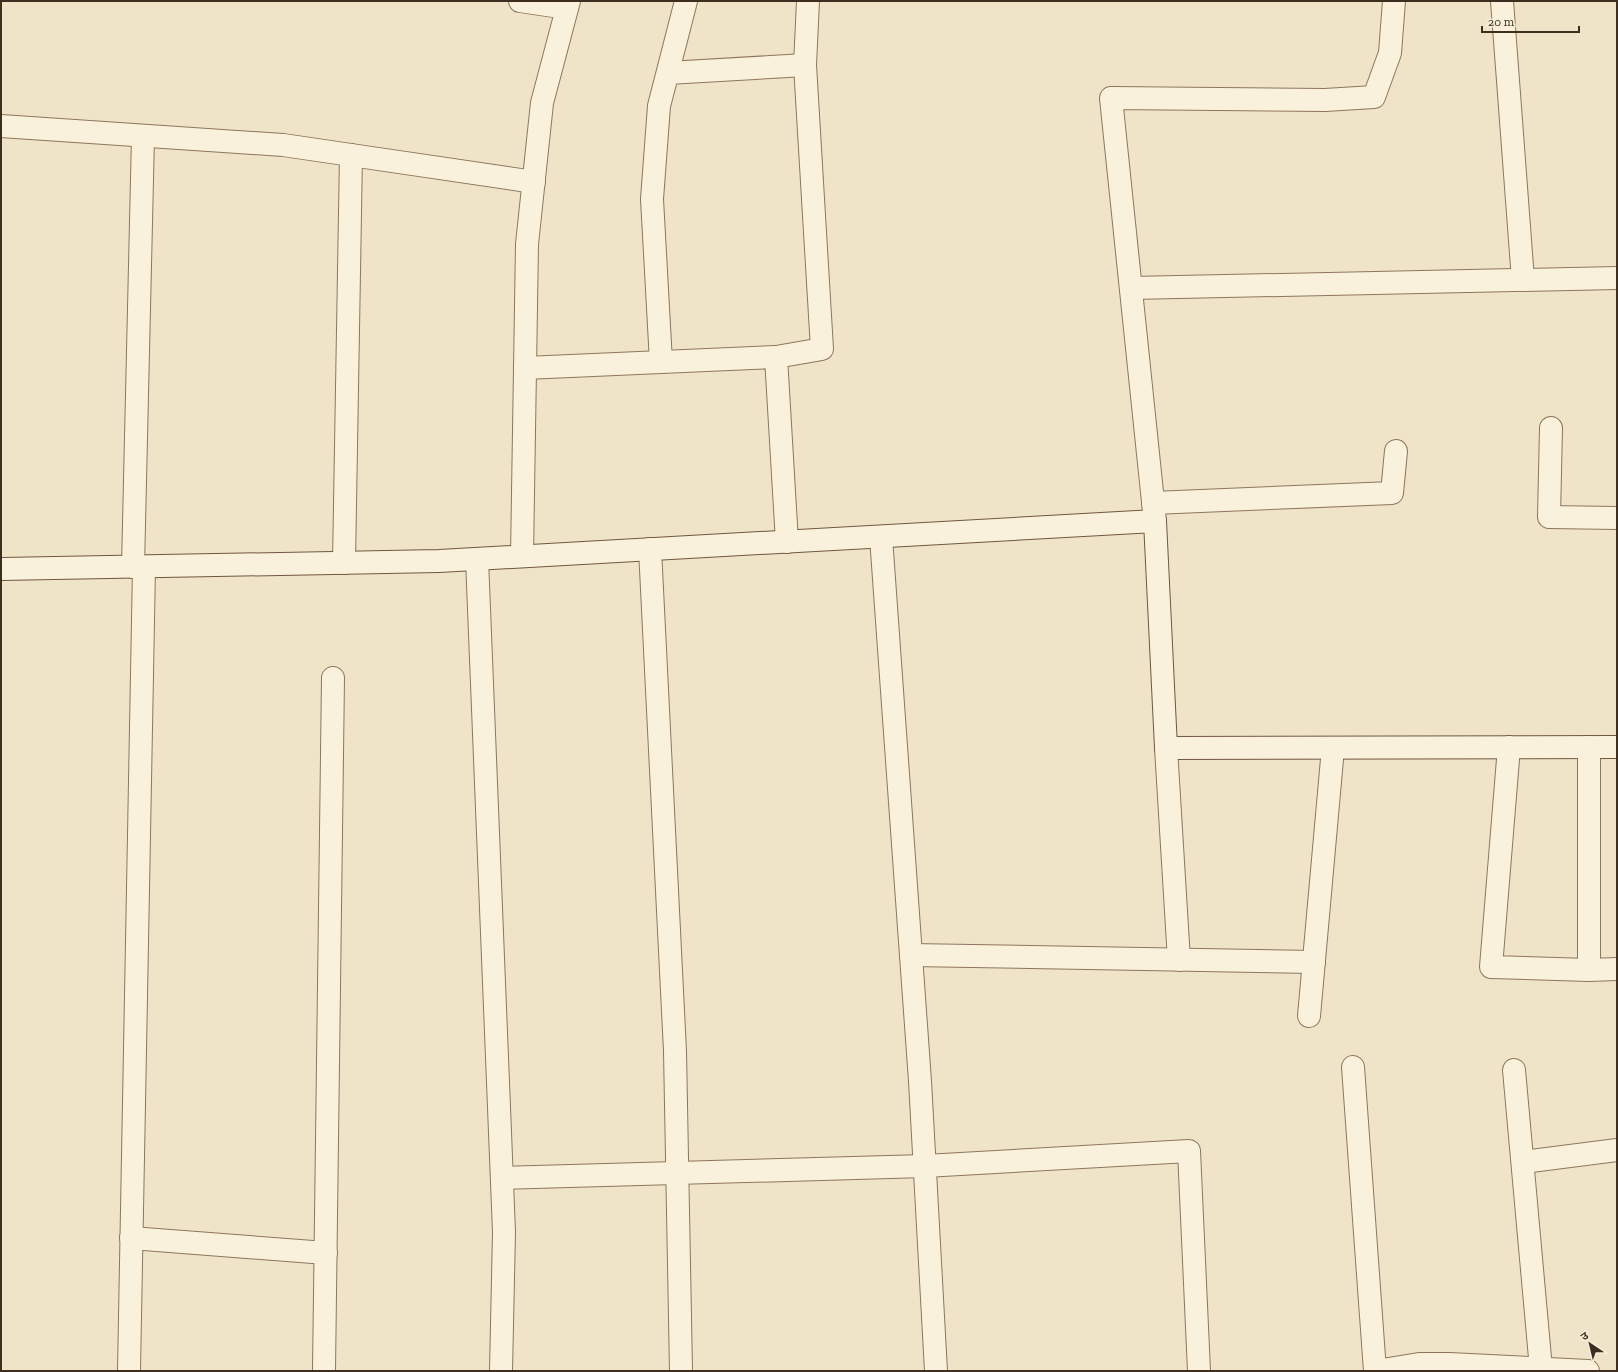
<svg xmlns="http://www.w3.org/2000/svg" width="1618" height="1372" font-family="'Zilla Slab','Noto Sans Devanagari',serif">
<style>
.lines{fill:none;stroke-linecap:round;stroke-linejoin:round}
.street-casing{stroke:#8d765c;stroke-width:24}
.secondary-casing{stroke:#6f573f;stroke-width:24}
.street{stroke:#faf1dc;stroke-width:22}
.secondary{stroke:#faf1dc;stroke-width:22}
</style>
<rect width="100%" height="100%" fill="#f0e4c8"/>
<g class="lines">
<defs>
<g id="street">
<path d="M520,1L567,8"/>
<path d="M1502,1L1523,280"/>
<path d="M668,73L805,65"/>
<path d="M1,126L283,145L534,182"/>
<path d="M1131,288L1617,278"/>
<path d="M776,357L787,542"/>
<path d="M661,362L652,199L659,106L686,1"/>
<path d="M525,368L776,357L822,349L805,65L808,1"/>
<path d="M1551,428L1549,517L1617,518"/>
<path d="M1153,503L1392,493L1396,451"/>
<path d="M1155,521L1111,98L1325,100L1374,97L1390,53L1394,1"/>
<path d="M881,537L920,1081L936,1371"/>
<path d="M650,549L675,1051L681,1371"/>
<path d="M522,556L527,244L542,103L569,1"/>
<path d="M477,559L504,1232L501,1371"/>
<path d="M344,563L351,155"/>
<path d="M133,567L143,136"/>
<path d="M1509,747L1491,967L1589,970V747"/>
<path d="M1166,748L1179,960"/>
<path d="M911,955L1314,962"/>
<path d="M1589,970L1617,969"/>
<path d="M1309,1016L1333,748"/>
<path d="M1353,1067L1375,1371"/>
<path d="M1514,1070L1541,1369"/>
<path d="M1523,1162L1617,1150"/>
<path d="M502,1178L925,1166L1189,1151L1199,1371"/>
<path d="M131,1238L326,1253"/>
<path d="M129,1371L144,567"/>
<path d="M324,1371L333,678"/>
<path d="M1376,1371L1419,1364H1449L1588,1371"/>
</g>
<path id="secondary" d="M1,569L439,561L1155,521L1166,748L1617,747"/>
</defs>
<use href="#street" class="street-casing"/>
<use href="#secondary" class="secondary-casing"/>
<use href="#street" class="street"/>
<use href="#secondary" class="secondary"/>
</g>
<rect width="1618" height="1372" fill="none" stroke="#3d2e20" stroke-width="4"/>
<g transform="translate(1590 1344) rotate(325)" stroke="#f7eed8" stroke-width="3" paint-order="stroke">
<path d="M0-3L7 15L0 10L-7 15Z" fill="#3d2e20"/>
<text y="-6" font-size="11" font-weight="bold" text-anchor="middle" fill="#3d2e20">उ</text>
</g>
<path d="M1482 26v6h97v-6" fill="none" stroke="#3d2e20" stroke-width="2"/>
<text x="1488" y="26" font-size="12" fill="#3d2e20" stroke="#f7eed8" stroke-width="3" paint-order="stroke">20 m</text>
</svg>
